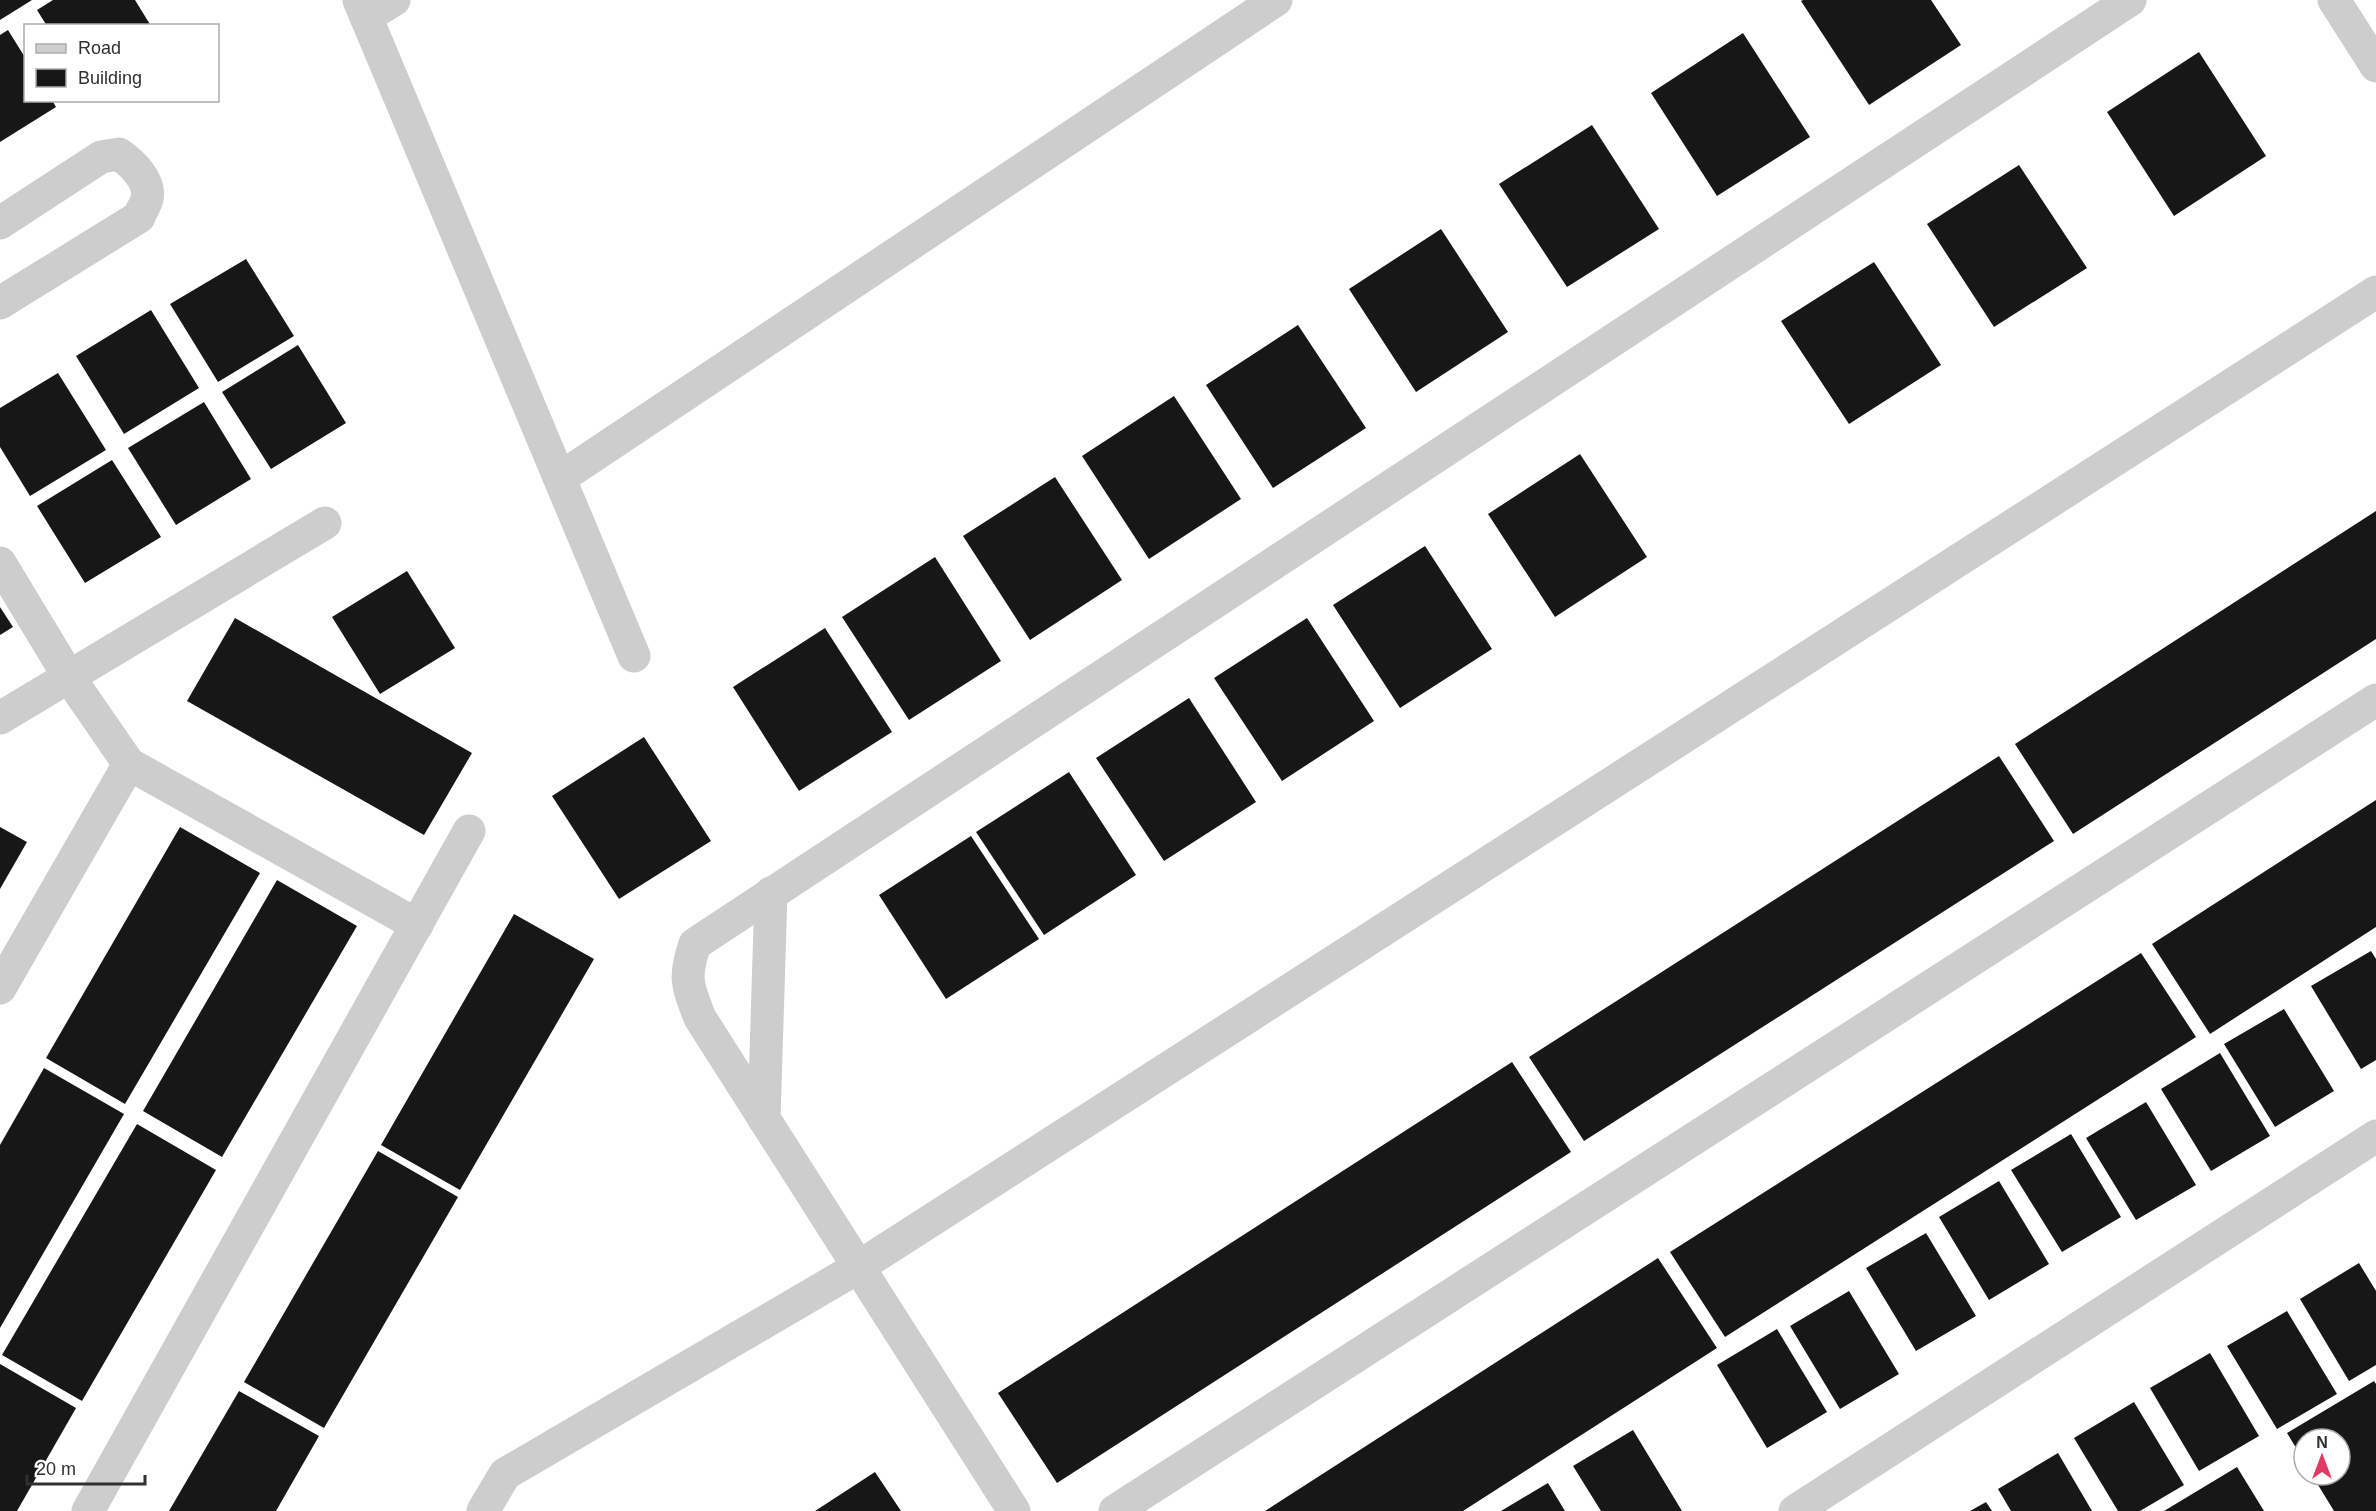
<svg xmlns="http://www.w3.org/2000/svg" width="2376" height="1511" font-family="Helvetica,sans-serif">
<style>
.building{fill:#171717}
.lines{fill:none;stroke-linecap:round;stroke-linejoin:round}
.street{stroke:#cdcdcd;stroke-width:33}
</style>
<rect width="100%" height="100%" fill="#fff"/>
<g class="building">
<path d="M0,0H32L0,20Z"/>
<path d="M53,0H135L151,26H47L37,10Z"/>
<path d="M1803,0H1931L1961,45L1869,105L1801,1Z"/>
<path d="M8,30L26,59V100H52L56,107L0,142V35Z"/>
<path d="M1743,33L1810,137L1717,196L1651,93Z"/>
<path d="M2199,52L2266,156L2174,216L2107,112Z"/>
<path d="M1592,125L1659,229L1567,287L1499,184Z"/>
<path d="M2019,165L2087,268L1994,327L1927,224Z"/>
<path d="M1441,229L1508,332L1416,392L1349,289Z"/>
<path d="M246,259L294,336L218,382L170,304Z"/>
<path d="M1874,262L1941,365L1849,424L1781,321Z"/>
<path d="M151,310L199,388L124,434L76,356Z"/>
<path d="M1298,325L1366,428L1273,488L1206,385Z"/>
<path d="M298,345L346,423L271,469L222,392Z"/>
<path d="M58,373L106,450L30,496L0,447V408Z"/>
<path d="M1174,396L1241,499L1149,559L1082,456Z"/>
<path d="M204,402L251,479L176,525L128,448Z"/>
<path d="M1580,454L1647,557L1555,617L1488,514Z"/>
<path d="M112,460L161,537L85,583L37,506Z"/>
<path d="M1055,477L1122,580L1030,640L963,536Z"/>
<path d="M2376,511V639L2073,834L2015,744Z"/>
<path d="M1425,546L1492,649L1400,708L1333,605Z"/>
<path d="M935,557L1001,661L909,720L842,617Z"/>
<path d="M407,571L455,648L380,694L332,617Z"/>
<path d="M0,607L13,627L0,635Z"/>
<path d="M235,618L472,753L424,835L187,701Z"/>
<path d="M1307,618L1374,721L1282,781L1214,678Z"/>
<path d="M825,628L892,732L799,791L733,687Z"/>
<path d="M1189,698L1256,802L1164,861L1096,758Z"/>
<path d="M644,737L711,841L619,899L552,796Z"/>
<path d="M1999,756L2054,841L1584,1141L1529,1057Z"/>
<path d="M1069,772L1136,875L1044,935L976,832Z"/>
<path d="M2376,800V927L2210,1034L2152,944Z"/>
<path d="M0,827L27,842L0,889Z"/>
<path d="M180,827L260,873L125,1104L46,1058Z"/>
<path d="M971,836L1039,939L946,999L879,895Z"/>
<path d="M277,880L357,926L222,1157L143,1111Z"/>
<path d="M514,914L594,959L460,1190L381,1145Z"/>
<path d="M2371,951L2376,959V1060L2361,1069L2311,986Z"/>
<path d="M2141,953L2196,1037L1725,1337L1670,1252Z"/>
<path d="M2284,1009L2334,1091L2275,1127L2224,1044Z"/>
<path d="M2220,1053L2270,1136L2211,1171L2161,1089Z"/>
<path d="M1512,1062L1571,1152L1057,1483L998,1393Z"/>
<path d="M44,1068L124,1114L0,1328V1145Z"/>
<path d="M2146,1102L2196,1185L2136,1220L2086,1138Z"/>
<path d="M137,1124L216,1170L82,1401L2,1355Z"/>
<path d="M2071,1134L2121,1217L2062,1252L2011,1170Z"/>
<path d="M378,1151L458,1197L324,1428L244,1382Z"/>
<path d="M1999,1181L2049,1264L1989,1300L1939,1217Z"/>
<path d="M1926,1233L1976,1316L1916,1351L1866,1268Z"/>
<path d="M1658,1258L1717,1348L1463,1511H1265Z"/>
<path d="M2359,1263L2376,1291V1365L2349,1381L2300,1299Z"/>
<path d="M1849,1291L1899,1374L1840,1409L1790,1326Z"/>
<path d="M2287,1311L2337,1394L2277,1429L2227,1346Z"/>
<path d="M1777,1329L1827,1412L1767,1448L1717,1365Z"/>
<path d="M2210,1353L2259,1436L2199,1471L2150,1388Z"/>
<path d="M0,1364L76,1408L17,1511H0Z"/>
<path d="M2374,1381L2376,1384V1511H2334L2312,1475H2340V1439H2304V1461L2287,1433Z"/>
<path d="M239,1391L319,1436L276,1511H169Z"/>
<path d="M2134,1402L2184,1485L2140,1511H2118L2074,1438Z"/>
<path d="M1633,1430L1682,1511H1601L1573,1466Z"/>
<path d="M2058,1453L2092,1511H2011L1998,1489Z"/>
<path d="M2237,1467L2264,1511H2164Z"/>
<path d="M875,1472L901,1511H815Z"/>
<path d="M1548,1483L1565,1511H1501Z"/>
<path d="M1986,1502L1992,1511H1970Z"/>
</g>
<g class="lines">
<g class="street">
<path d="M359,0L634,656"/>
<path d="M2334,0L2376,66"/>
<path d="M366,17L394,0"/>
<path d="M0,223L101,157L119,154C132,163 151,181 147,199C146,204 141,211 139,217L0,303"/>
<path d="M560,478L1276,0"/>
<path d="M0,563L69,677L129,764L417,925"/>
<path d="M0,718L325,523"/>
<path d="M0,988L129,764"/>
<path d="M764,1119L771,893"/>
<path d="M88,1511L469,831"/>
<path d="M483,1511L505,1474L857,1268L2376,292"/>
<path d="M1014,1511L700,1018C688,987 683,978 695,944L2130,0"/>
<path d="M1115,1511L2376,700"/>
<path d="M1795,1511L2376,1136"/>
</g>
</g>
<rect x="24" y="24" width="195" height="78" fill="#ffffff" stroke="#acacac" stroke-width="1.5"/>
<rect x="36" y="44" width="30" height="9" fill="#cdcdcd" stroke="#acacac" stroke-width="1.5"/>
<text x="78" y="54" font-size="18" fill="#303030">Road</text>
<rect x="36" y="69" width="30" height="18" fill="#171717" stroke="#acacac" stroke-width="1.5"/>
<text x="78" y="84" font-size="18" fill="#303030">Building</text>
<g transform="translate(2322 1457)"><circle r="28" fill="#ffffff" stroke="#acacac" stroke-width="1.5"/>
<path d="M0-4.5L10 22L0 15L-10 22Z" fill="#df3b64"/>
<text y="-9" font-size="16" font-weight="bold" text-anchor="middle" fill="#303030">N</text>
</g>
<path d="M27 1475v9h118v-9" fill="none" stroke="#303030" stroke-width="3"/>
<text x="36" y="1475" font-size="18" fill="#303030" stroke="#ffffff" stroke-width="4.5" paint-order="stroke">20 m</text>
</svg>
